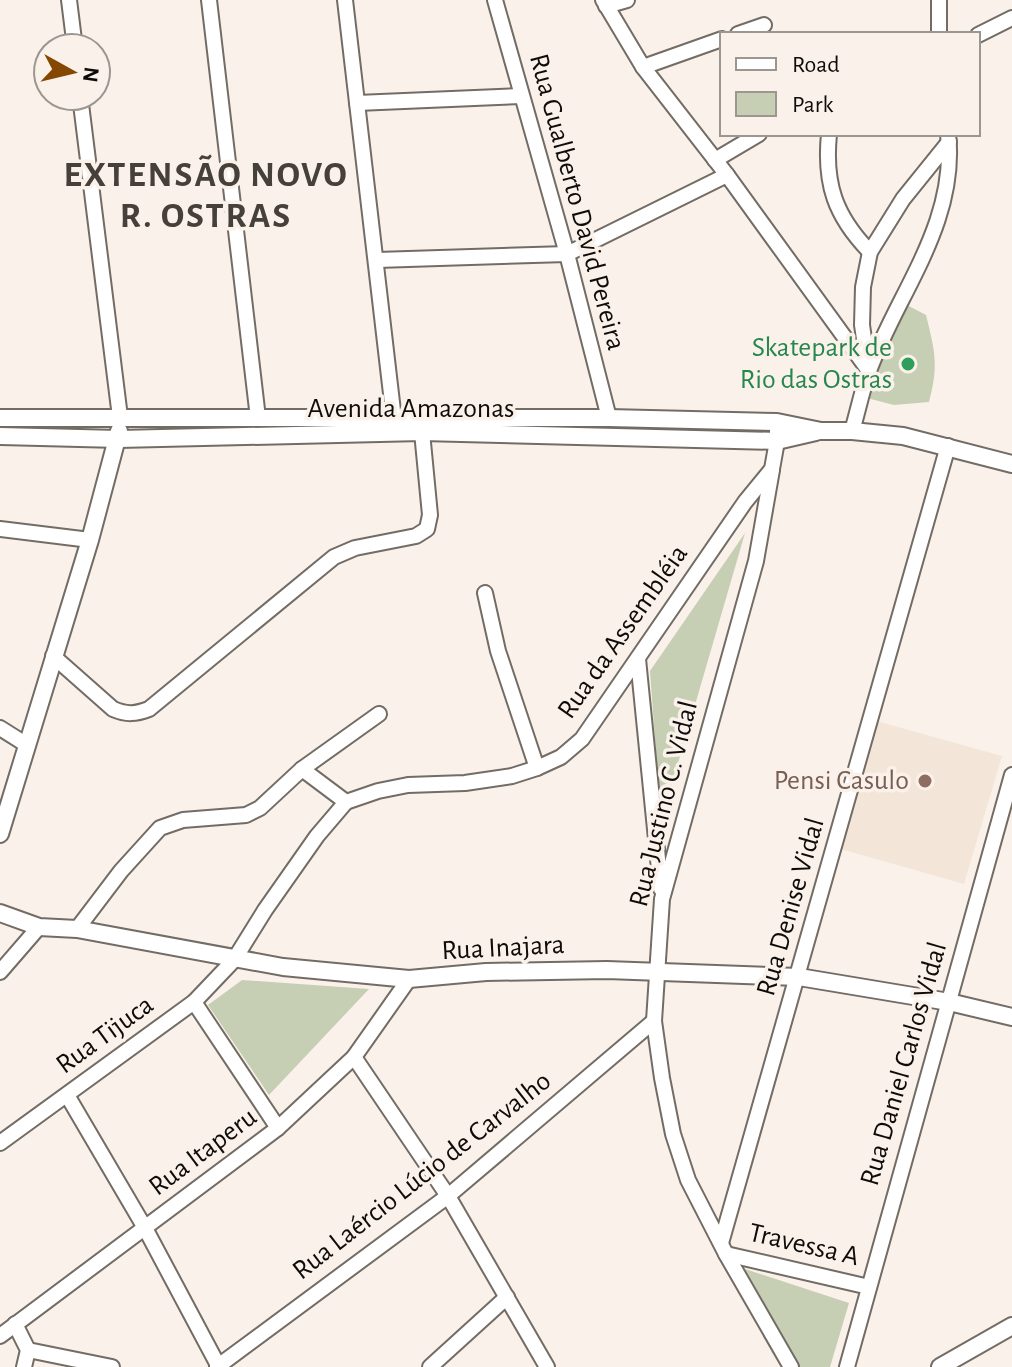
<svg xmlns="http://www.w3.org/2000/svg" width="1012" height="1367" font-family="'Alegreya Sans',sans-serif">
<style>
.built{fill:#f3e6d8}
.green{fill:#c6cfb3}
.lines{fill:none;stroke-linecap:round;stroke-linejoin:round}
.minor-casing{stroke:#726c65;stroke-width:18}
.tertiary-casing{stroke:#726c65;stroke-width:20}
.minor{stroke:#fff;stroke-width:14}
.tertiary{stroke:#fff;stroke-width:16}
.leisure-dot{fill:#2e9e5b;stroke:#faf2ea;stroke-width:3}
.education-dot{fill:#8d6e63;stroke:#faf2ea;stroke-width:3}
.labels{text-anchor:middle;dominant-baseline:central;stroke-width:7;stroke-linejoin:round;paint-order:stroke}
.street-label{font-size:28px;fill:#0e0b09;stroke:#faf2ea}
.leisure-label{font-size:28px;fill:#27864d;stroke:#faf2ea;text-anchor:end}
.education-label{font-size:28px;fill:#785e54;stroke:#faf2ea;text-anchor:end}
.district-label{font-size:36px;font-weight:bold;letter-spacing:2px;fill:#46403a;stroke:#faf2ea}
</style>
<rect width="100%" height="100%" fill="#faf2ea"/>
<path class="built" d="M873,720L1002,756L964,884L837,848Z"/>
<g class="green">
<path d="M905,304L926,315C935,352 939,365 929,402L894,405L867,398Z"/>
<path d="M745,533L661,822L650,671Z"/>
<path d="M242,980L369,989L269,1095L208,1005Z"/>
<path d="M745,1269L849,1303L830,1367H800Z"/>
</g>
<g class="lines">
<defs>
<g id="minor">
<path d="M69,0L75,48"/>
<path d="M209,0L258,418"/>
<path d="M345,0L395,428"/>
<path d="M495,0L567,254L609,418"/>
<path d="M603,0L643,67L727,175L869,371"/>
<path d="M939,0V34"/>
<path d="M606,6L627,0"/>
<path d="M738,34L764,25"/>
<path d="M978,35L1012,18"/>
<path d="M643,67L722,39"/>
<path d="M80,96L120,417"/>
<path d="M357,103L521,96"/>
<path d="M829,134C824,184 835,216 870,252"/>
<path d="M715,160L759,134"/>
<path d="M377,260L567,254L727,175"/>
<path d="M868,366L862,325L863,287L870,252L903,199L949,142"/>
<path d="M852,431C858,411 862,390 869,371C898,292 958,223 948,134"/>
<path d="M772,470L756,561L662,899L654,1021L662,1078L673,1134L688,1180L726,1254L791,1367"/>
<path d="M0,529L90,540"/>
<path d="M485,593L498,651L537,768"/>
<path d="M53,656L113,709C127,715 136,714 149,709L334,557L355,548L416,536L427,529L430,515L422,432"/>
<path d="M638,659L661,889"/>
<path d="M0,728L27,745"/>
<path d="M302,769L346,802"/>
<path d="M77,929L121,871L160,828L183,820L246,815L260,808L302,769L379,714"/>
<path d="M0,972L39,927"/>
<path d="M194,1002L278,1128"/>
<path d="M354,1057L448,1196L547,1367"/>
<path d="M67,1095L145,1228L219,1367"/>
<path d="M0,1143L194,1002L234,960L265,910L317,836L346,802L378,791L408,785L465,783L512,776L537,768L561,757L582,739L745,502L772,469L777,441V422"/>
<path d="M721,1243L948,446"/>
<path d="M726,1254L869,1287"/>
<path d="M15,1324L28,1350L24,1367"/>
<path d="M0,1336L278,1128L354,1057L409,979"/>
<path d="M28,1350L112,1367"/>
<path d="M217,1367L448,1196L654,1021"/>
<path d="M430,1367L507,1297"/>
<path d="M847,1367L1012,775"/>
</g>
<g id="tertiary">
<path d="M0,418H609L777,422L821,431H852L903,436L1012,464"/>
<path d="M0,436L119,439L422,432L777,441L816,432"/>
<path d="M0,834L90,540L119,431"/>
<path d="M0,913L39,927L77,929L283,967L409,979L486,972L607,970L799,977L949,1002L1012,1017"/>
<path d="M940,1367L1012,1326"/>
</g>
</defs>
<use href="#minor" class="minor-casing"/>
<use href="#tertiary" class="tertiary-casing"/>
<use href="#minor" class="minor"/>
<use href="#tertiary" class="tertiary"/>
</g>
<circle class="leisure-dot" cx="908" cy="364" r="8"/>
<circle class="education-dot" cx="925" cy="781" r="8"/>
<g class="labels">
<g class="street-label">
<text transform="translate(577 202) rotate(75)">Rua Gualberto David Pereira</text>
<text x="411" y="409">Avenida Amazonas</text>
<text transform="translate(623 632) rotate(-55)">Rua da Assembléia</text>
<text transform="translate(664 804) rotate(-76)">Rua Justino C. Vidal</text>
<text transform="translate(791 907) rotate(-74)">Rua Denise Vidal</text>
<text transform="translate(503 948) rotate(-3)">Rua Inajara</text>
<text transform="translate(105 1035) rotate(-36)">Rua Tijuca</text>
<text transform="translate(904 1064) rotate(-74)">Rua Daniel Carlos Vidal</text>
<text transform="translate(203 1152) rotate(-37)">Rua Itaperu</text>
<text transform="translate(422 1176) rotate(-38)">Rua Laércio Lúcio de Carvalho</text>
<text transform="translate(804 1245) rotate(13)">Travessa A</text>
</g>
<g class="leisure-label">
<text x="892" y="348">Skatepark de<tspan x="892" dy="32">Rio das Ostras</tspan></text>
</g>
<g class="education-label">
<text x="909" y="781">Pensi Casulo</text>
</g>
<g class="district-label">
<text x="206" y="175">EXTENSÃO NOVO<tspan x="206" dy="41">R. OSTRAS</tspan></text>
</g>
</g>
<rect x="720" y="32" width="260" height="104" fill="#faf2ea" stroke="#9c9690" stroke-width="2"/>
<rect x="736" y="58" width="40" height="12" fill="#ffffff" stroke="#9c9690" stroke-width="2"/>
<text x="792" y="72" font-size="24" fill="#0e0b09">Road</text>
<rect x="736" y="92" width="40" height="24" fill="#c6cfb3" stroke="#9c9690" stroke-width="2"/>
<text x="792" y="112" font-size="24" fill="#0e0b09">Park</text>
<g transform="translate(72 72) rotate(98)"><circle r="38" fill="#faf2ea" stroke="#9c9690" stroke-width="2"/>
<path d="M0-6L14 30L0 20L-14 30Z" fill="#844803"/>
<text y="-12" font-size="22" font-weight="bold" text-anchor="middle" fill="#0e0b09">N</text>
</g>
</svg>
